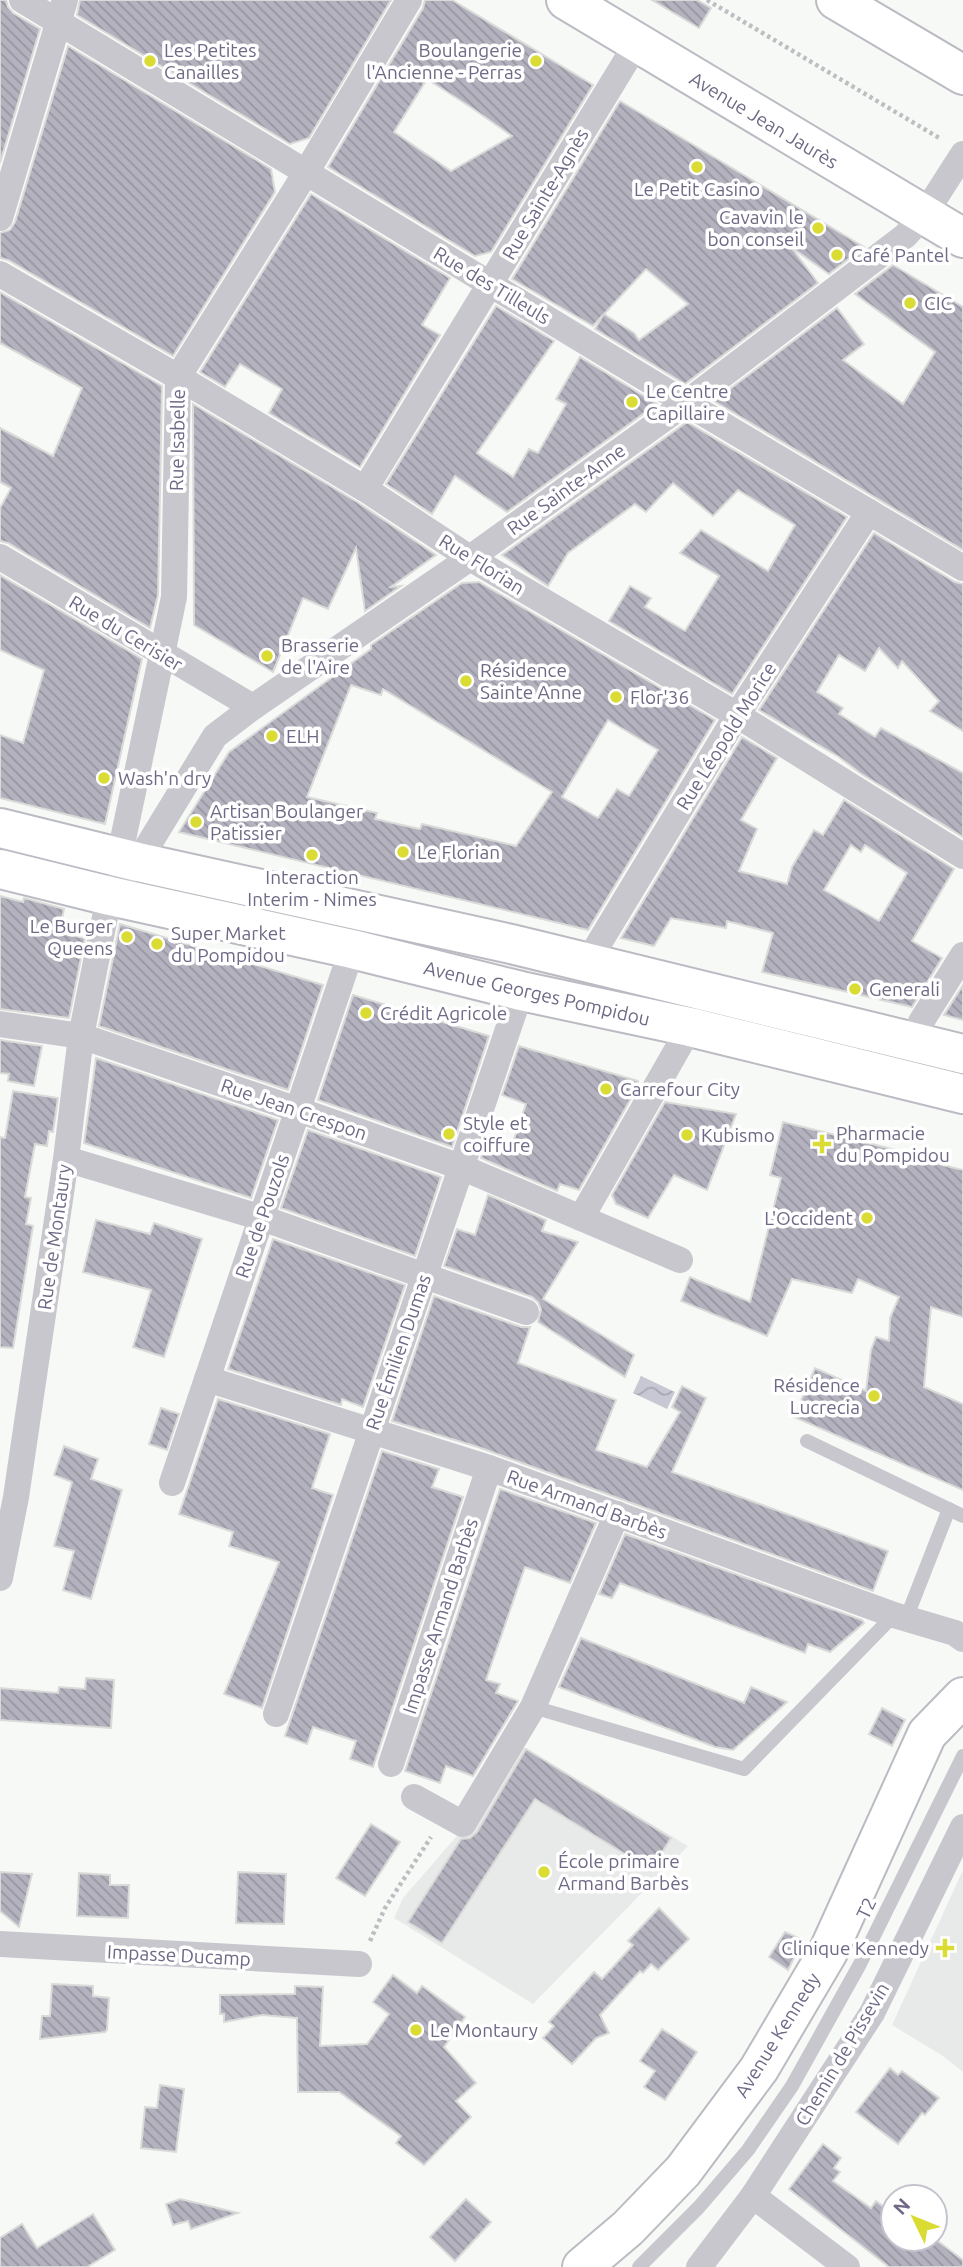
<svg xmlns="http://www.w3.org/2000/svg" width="963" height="2267" font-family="Ubuntu,sans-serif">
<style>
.built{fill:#e8eaea}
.water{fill:url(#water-waves)}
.building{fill:url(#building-back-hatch);stroke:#d9dbd9;stroke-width:2;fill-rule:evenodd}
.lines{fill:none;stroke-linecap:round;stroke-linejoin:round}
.secondary-casing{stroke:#bcbac2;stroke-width:42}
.path{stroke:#bebdc2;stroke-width:4.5;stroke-dasharray:3.5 3.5;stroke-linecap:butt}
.lane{stroke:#c9c7ce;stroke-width:14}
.street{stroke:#c9c7ce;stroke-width:26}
.secondary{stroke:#fff;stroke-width:38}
.poi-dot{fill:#dadc34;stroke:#fff;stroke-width:2.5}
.labels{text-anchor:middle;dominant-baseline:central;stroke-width:7;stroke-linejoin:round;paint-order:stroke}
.poi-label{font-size:19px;fill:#706986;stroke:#fff;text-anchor:start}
.street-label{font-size:19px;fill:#706986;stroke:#fff}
</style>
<defs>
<pattern id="water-waves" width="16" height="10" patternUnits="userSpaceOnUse" patternTransform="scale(1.75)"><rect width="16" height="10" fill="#c8c8d4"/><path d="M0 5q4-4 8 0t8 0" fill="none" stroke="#a7a6b2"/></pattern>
<pattern id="building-back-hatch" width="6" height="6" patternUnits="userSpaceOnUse" patternTransform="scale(1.75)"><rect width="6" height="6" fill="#b4b2be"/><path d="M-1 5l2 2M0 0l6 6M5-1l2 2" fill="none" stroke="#9795a0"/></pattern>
</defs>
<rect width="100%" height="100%" fill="#f7f9f7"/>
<g class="built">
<path d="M516,1743L688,1846L533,2004L394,1918L403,1898L462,1830Z"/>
<path d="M963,1870V2072L943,2056L892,2025Z"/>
</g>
<path class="water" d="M641,1376L675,1392L667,1409L633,1393Z"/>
<g class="building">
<path d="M0,0H6L8,7L13,13L40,29L0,163Z"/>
<path d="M80,0H391L309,138L290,144L77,15Z"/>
<path d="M425,0H452L593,85L491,252L475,256L328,167L423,8ZM427,79L472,108L512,136L451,171L394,132Z"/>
<path d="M652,0H697L711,8L699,28Z"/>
<path d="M68,46L271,169L275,192L173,356L8,260L0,258V233L10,230L15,222Z"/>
<path d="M620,101L864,247L829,274L791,247L818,283L685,384L595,329L603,315L593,326L512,279ZM646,269L688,304L639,340L634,333L604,314Z"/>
<path d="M311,194L450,278L422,325L440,335L360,467L269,413L282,389L240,364L225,387L200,372Z"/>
<path d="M893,265L963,307V550L714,401L837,308L864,344L843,360L903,404L935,352L855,294Z"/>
<path d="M0,292L162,386L158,595L150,628L8,543L0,541V508L11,488L0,482V428L53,456L82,388L0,343Z"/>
<path d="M496,306L554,341L477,453L513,477L529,449L538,453L566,404L556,399L580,357L657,404L507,512L455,476L432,514L386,484Z"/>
<path d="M193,404L357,502L436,555L391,587L401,586L365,611L356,548L328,609L303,598L273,672L194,625Z"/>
<path d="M687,422L847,517L732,694L609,621L630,586L651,598L645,607L685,631L719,576L680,553L701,530L768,571L795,525L738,490L713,516L673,483L646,512L635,504L568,553L548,586L502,555Z"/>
<path d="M874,533L955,582L963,584V731L930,711L939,701L902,661L898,668L879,648L865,671L839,655L817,692L843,708L839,714L875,737L881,728L963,773V837L860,773L839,757L759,710Z"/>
<path d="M0,575L142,659L105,824L0,798V735L23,743L44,670L0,650Z"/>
<path d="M479,582L715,720L588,930L179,832L229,752L371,649V645L462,583ZM351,685L381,695L383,689L552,792L516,846L422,824L420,829L375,819L377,813L307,797ZM608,720L658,750L629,796L617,789L598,818L562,797Z"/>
<path d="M742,737L777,758L741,820L757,829L739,871L787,884L792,867L814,830L823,835L844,800L954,869L912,941L942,958L912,1007L762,972L773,933L727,921L726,928L671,918L654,946L621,938ZM851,845L861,852L865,845L907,873L879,921L824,890Z"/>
<path d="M0,896L23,902L24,898L64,909L59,933L85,938L69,1018L0,1009Z"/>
<path d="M120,924L323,985L288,1090L99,1026Z"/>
<path d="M963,985V1020L944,1015Z"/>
<path d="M353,995L489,1036L452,1147L318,1100Z"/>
<path d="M0,1040L42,1046L34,1086L8,1081L9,1074L0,1073Z"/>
<path d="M519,1046L638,1081V1086L579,1190L560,1184L557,1191L481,1158L488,1137L512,1145L526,1104L502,1095Z"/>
<path d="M96,1058L278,1120L251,1198L84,1143Z"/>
<path d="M13,1091L58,1098L53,1132L49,1131L47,1146L35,1144L25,1197L31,1198L26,1224L33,1226L13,1348L0,1347V1137L5,1138Z"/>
<path d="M665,1102L736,1114L707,1190L674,1175L648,1218L616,1204L612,1195Z"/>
<path d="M783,1122L912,1154L911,1157L963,1170V1317L931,1307L924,1387L963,1404V1490L794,1417L815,1368L866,1391L871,1350L876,1337L889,1341L890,1318L899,1297L858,1279L852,1293L792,1279L767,1336L681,1301L690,1277L750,1302L781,1178L770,1175Z"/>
<path d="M308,1130L441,1177L415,1256L281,1208Z"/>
<path d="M488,1195L546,1220L542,1231L578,1242L543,1299L634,1355L625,1377L538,1322L541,1309L538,1302L532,1297L444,1266L457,1229L475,1235Z"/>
<path d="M96,1220L150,1234L154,1223L202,1239L164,1357L133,1347L151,1290L83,1272Z"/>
<path d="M273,1239L405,1285L363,1407L342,1399L341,1405L228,1369Z"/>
<path d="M434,1296L521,1327H530L518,1363L616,1400L596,1450L647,1467L680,1412L672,1407L682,1386L706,1398L672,1472L888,1551L873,1591L478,1447L392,1421Z"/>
<path d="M218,1399L330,1434L312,1488L333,1495L262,1708L224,1694L279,1562L229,1546L233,1532L179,1514Z"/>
<path d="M161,1408L179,1414L167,1450L149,1444Z"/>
<path d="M64,1446L98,1459L91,1479L122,1490L91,1599L63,1590L74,1551L54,1546L72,1482L54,1475Z"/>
<path d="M382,1451L439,1469L432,1487L463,1497L373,1767L350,1759L356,1741L313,1727L307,1744L285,1736Z"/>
<path d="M500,1489L596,1523L570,1583L525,1567L486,1680L500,1684L496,1693L518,1701L473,1776L446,1766L440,1783L405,1771Z"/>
<path d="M625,1534L862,1620L864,1623L830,1652L808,1644L805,1653L620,1583L612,1598L599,1594Z"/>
<path d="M581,1638L744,1703L751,1687L787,1702L733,1750L715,1747L559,1687Z"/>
<path d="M86,1678L114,1680L111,1728L0,1720V1688L58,1693L59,1687L85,1689Z"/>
<path d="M882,1708L905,1720L892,1746L869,1734Z"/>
<path d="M526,1749L671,1838L651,1870L535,1799L442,1943L408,1922L461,1839L470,1838L477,1832Z"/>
<path d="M371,1824L400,1842L365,1896L336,1878Z"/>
<path d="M0,1872L32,1874L19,1927L0,1911Z"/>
<path d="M238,1872L286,1874L284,1924L236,1923Z"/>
<path d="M79,1873L110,1875V1885H129L128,1918L77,1916Z"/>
<path d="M659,1908L689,1939L658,1970L651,1964L643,1973L640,1971L600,2015L609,2033L596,2038L572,2064L543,2038L554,2026L549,2022L594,1972L602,1979L633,1945L628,1941Z"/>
<path d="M785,1932L803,1940L788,1970L769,1957Z"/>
<path d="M393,1975L417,1993L422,1986L465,2017L444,2047L476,2083L456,2101L471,2117L424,2165L396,2143L401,2136L339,2092H298L297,2018L262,2015L224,2022V2014H220V1995L295,1994V1986L323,1987L320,2046L367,2044L389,2014L373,2002Z"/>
<path d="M52,1984L93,1986V1996L109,1998L107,2030L105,2032L40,2039L42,2016H50Z"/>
<path d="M662,2029L697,2052L665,2100L644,2087L655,2071L640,2061Z"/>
<path d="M890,2068L898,2075L902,2071L939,2098L925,2115L922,2113L898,2144L856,2112Z"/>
<path d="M160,2085L184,2089L176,2152L141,2148L145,2107L157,2108Z"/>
<path d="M823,2144L841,2158L834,2168L840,2172L833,2181L871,2208L876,2201L893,2214V2239H935L963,2260V2267H889L789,2189Z"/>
<path d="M180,2199L197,2203L238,2213L191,2229L188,2221L173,2225L166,2204Z"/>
<path d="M466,2199L491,2222L455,2261L430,2237Z"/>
<path d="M93,2214L115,2250L87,2267H0V2238L22,2224L37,2248Z"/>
</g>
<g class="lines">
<defs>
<g id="secondary">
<path d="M566,0L963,238"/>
<path d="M836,0L963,75"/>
<path d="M0,828L138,862L511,944L963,1054"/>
<path d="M0,869L110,896L352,949L521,991L690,1027L963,1094"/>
<path d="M582,2267L628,2228L683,2171L759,2069L828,1952L927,1734L963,1697"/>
</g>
</defs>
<use href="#secondary" class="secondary-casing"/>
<g class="path">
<path d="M707,0L941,139"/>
<path d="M370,1941L385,1908L431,1837"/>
</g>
<g class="lane">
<path d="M807,1441L963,1516"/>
<path d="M906,1619L949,1509"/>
<path d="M533,1707L744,1769L894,1615"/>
<path d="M639,2267L699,2207L748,2150L792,2086L860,1964L963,1756"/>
</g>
<g class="street">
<path d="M22,0L686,403L963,568"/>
<path d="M0,218L65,0"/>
<path d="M0,274L178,377L365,489L470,558L737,715L963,856"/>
<path d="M365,489L637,43"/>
<path d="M0,557L253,707"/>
<path d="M124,872L120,856L121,849L174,597L178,377L307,171L409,0"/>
<path d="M587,963L737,715L869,512"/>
<path d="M0,1024L81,1036L298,1110L461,1167L680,1260"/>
<path d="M916,1041L921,1022L963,955"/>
<path d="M66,1159L262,1218L526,1312"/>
<path d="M581,1218L690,1027"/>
<path d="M207,1379L489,1468L894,1615L955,1633L963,1639"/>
<path d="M172,1483L352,949"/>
<path d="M0,1578L16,1497L66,1159L81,1036L106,912C112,891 121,876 138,862L215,736L253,707L470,558L686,403L863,268L905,236L924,215L963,154"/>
<path d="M276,1714L521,991"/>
<path d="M391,1764L489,1468"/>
<path d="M414,1797L463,1824L533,1707L617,1514"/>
<path d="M0,1944L359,1964"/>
<path d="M753,2196L847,2267"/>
<path d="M699,2267L753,2196L872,2013L963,1827"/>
</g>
<use href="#secondary" class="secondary"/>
</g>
<g class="poi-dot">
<circle cx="150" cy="61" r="7"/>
<circle cx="536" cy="61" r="7"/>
<circle cx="697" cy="167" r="7"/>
<circle cx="818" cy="228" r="7"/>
<circle cx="837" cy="255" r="7"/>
<circle cx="910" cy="303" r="7"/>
<circle cx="632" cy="402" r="7"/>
<circle cx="267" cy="656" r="7"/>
<circle cx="466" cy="681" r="7"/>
<circle cx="616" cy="697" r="7"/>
<circle cx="272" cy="736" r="7"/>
<circle cx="104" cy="778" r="7"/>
<circle cx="196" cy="822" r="7"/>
<circle cx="403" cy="852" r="7"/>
<circle cx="312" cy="855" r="7"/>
<circle cx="127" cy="937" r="7"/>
<circle cx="157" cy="944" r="7"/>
<circle cx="855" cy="989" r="7"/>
<circle cx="366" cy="1013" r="7"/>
<circle cx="606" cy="1089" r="7"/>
<circle cx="449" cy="1134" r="7"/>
<circle cx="687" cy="1135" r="7"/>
<path d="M818.5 1133.5h7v7h7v7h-7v7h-7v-7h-7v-7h7z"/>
<circle cx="867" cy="1218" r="7"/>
<circle cx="874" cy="1396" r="7"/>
<circle cx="544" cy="1872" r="7"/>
<path d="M941.5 1937.5h7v7h7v7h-7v7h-7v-7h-7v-7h7z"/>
<circle cx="416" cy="2030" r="7"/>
</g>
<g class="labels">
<g class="poi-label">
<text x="164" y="50">Les Petites<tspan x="164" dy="22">Canailles</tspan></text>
<text x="522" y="50" text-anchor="end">Boulangerie<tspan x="522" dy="22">l'Ancienne - Perras</tspan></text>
<text x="697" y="189" text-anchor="middle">Le Petit Casino</text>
<text x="804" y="217" text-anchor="end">Cavavin le<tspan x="804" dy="22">bon conseil</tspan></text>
<text x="851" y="255">Café Pantel</text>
<text x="924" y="303">CIC</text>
<text x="646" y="391">Le Centre<tspan x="646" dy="22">Capillaire</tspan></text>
<text x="281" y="645">Brasserie<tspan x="281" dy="22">de l'Aire</tspan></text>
<text x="480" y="670">Résidence<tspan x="480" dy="22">Sainte Anne</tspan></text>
<text x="630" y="697">Flor'36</text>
<text x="286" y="736">ELH</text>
<text x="118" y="778">Wash'n dry</text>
<text x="210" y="811">Artisan Boulanger<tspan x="210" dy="22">Patissier</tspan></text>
<text x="417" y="852">Le Florian</text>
<text x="312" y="877" text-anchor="middle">Interaction<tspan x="312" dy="22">Interim - Nimes</tspan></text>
<text x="113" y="926" text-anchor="end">Le Burger<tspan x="113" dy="22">Queens</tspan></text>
<text x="171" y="933">Super Market<tspan x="171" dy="22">du Pompidou</tspan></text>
<text x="869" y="989">Generali</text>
<text x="380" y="1013">Crédit Agricole</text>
<text x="620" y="1089">Carrefour City</text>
<text x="463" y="1123">Style et<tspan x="463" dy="22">coiffure</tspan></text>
<text x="836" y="1133">Pharmacie<tspan x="836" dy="22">du Pompidou</tspan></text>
<text x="701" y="1135">Kubismo</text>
<text x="853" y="1218" text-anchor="end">L'Occident</text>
<text x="860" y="1385" text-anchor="end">Résidence<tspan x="860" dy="22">Lucrecia</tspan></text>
<text x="558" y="1861">École primaire<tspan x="558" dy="22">Armand Barbès</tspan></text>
<text x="929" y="1948" text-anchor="end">Clinique Kennedy</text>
<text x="430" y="2030">Le Montaury</text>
</g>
<g class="street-label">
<text transform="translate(764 120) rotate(31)">Avenue Jean Jaurès</text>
<text transform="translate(545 194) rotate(-59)">Rue Sainte-Agnès</text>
<text transform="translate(492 285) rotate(31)">Rue des Tilleuls</text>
<text transform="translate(177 440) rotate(-89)">Rue Isabelle</text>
<text transform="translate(566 489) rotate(-36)">Rue Sainte-Anne</text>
<text transform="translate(482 564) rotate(32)">Rue Florian</text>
<text transform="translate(126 633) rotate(31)">Rue du Cerisier</text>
<text transform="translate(726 736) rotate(-58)">Rue Léopold Morice</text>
<text transform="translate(537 993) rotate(13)">Avenue Georges Pompidou</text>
<text transform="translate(294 1109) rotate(19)">Rue Jean Crespon</text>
<text transform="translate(262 1216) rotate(-71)">Rue de Pouzols</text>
<text transform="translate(54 1237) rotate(-82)">Rue de Montaury</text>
<text transform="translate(398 1352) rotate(-71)">Rue Émilien Dumas</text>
<text transform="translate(587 1504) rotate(20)">Rue Armand Barbès</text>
<text transform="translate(440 1616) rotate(-72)">Impasse Armand Barbès</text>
<text transform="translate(866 1908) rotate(-64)">T2</text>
<text transform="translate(179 1955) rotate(3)">Impasse Ducamp</text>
<text transform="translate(777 2035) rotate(-58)">Avenue Kennedy</text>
<text transform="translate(842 2054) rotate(-59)">Chemin de Pissevin</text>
</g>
</g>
<g transform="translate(914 2218) rotate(313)"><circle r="33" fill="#ffffff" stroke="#c6c3cf" stroke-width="2"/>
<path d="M0-5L12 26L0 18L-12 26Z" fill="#dadc34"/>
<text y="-10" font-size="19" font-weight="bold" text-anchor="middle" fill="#706986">N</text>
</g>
</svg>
